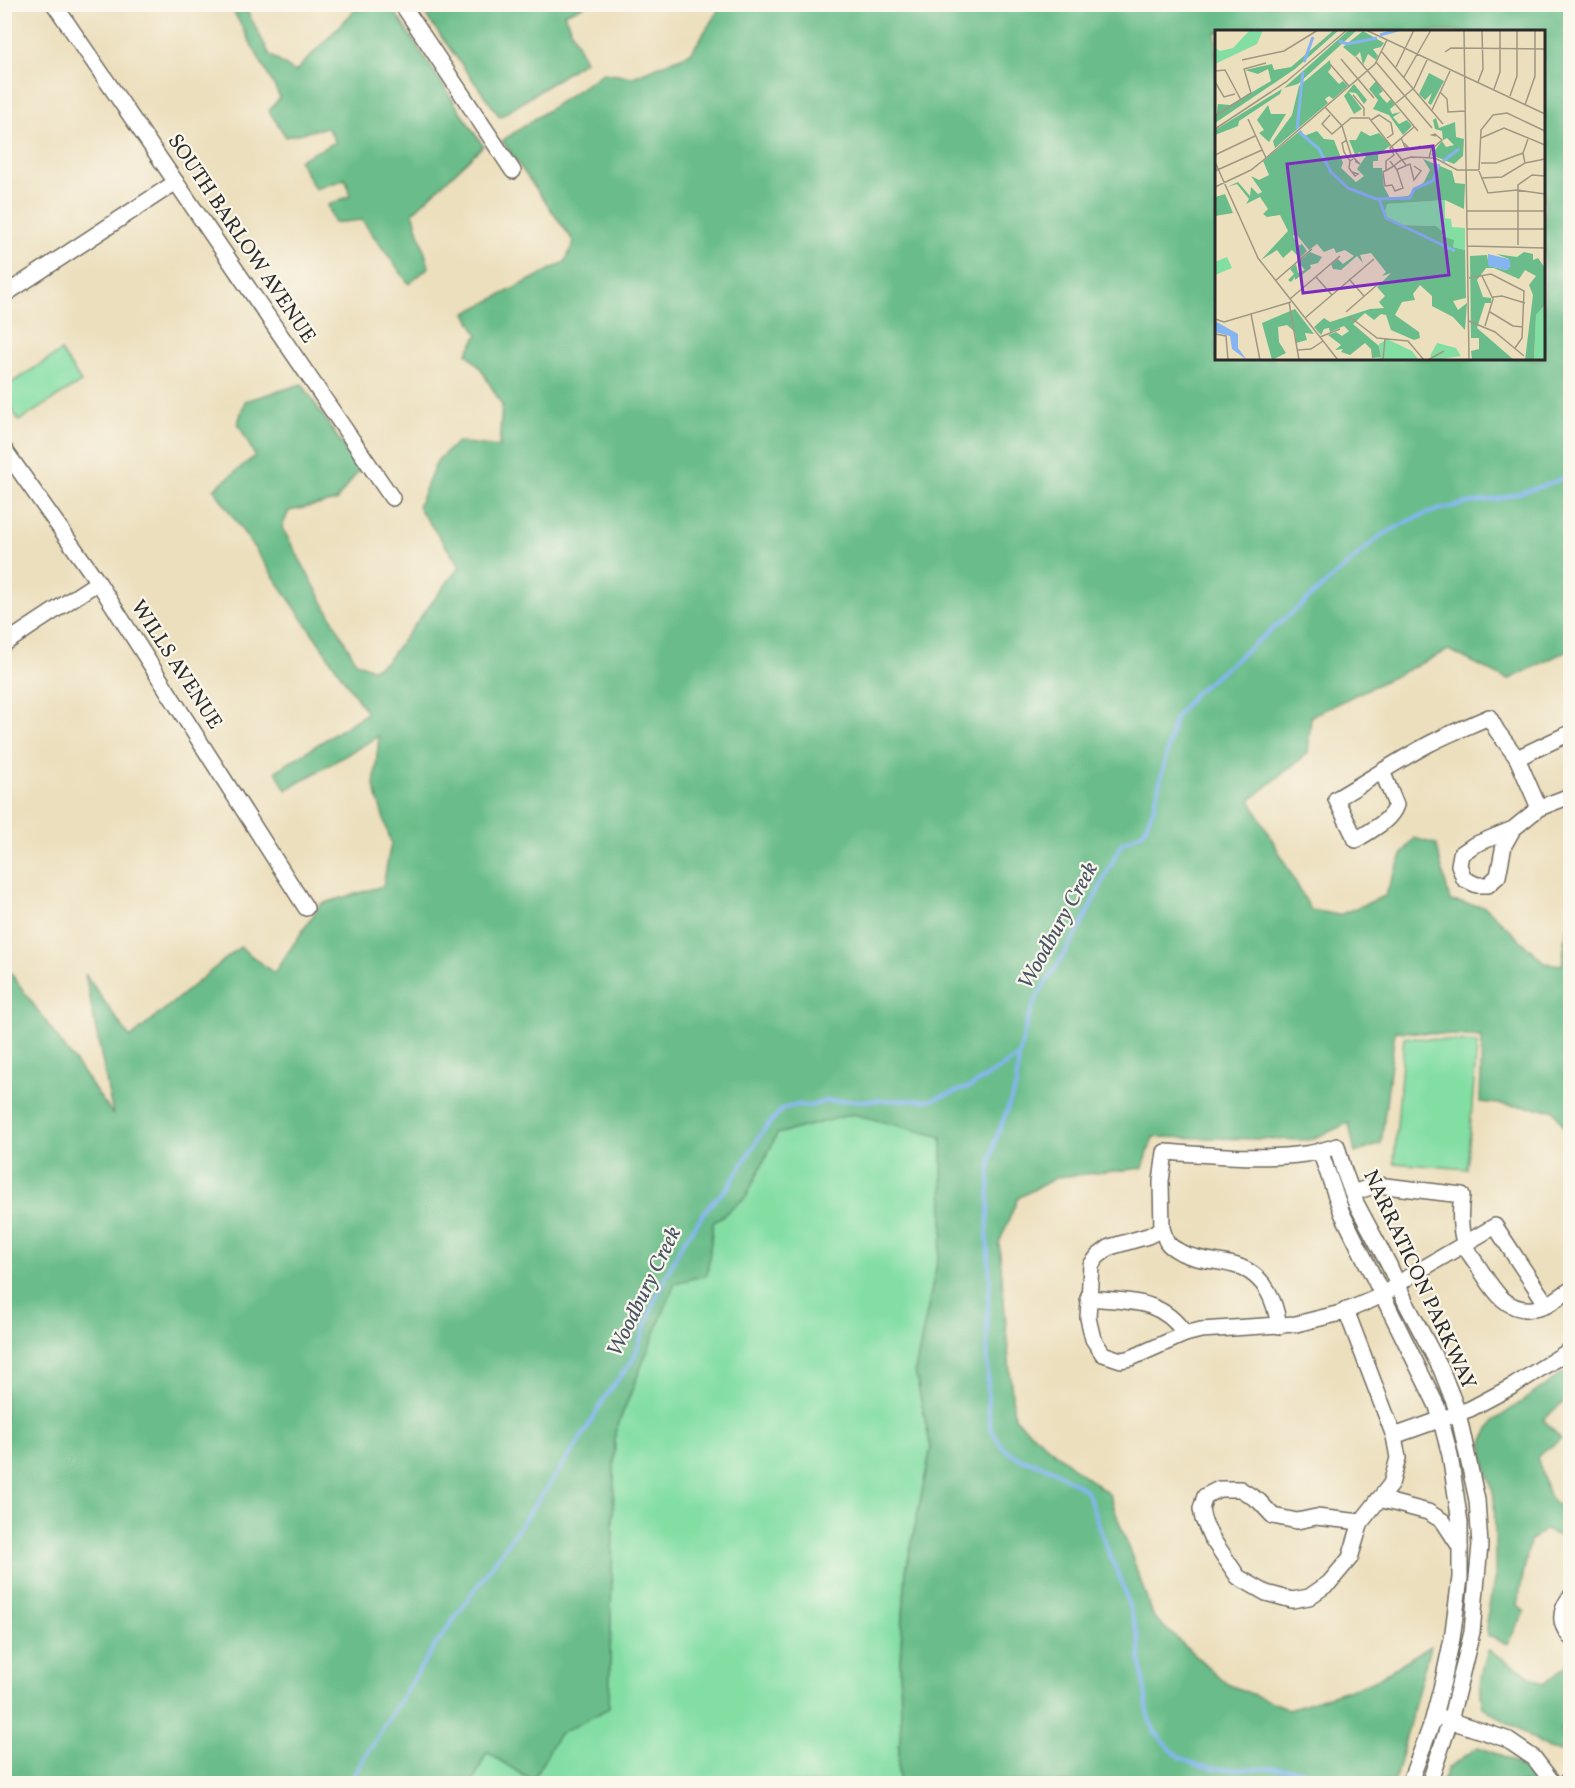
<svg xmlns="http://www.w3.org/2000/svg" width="1575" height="1788" font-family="Vollkorn,serif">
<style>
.green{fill:#83dea4;stroke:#578468;stroke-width:1.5}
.forest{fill:#6abd8a;stroke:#4a745a;stroke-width:1.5;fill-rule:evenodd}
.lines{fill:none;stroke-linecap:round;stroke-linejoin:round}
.stream{stroke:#85b5f0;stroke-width:4}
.minor-casing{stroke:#6f6a5e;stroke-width:18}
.minor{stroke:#fff;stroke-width:15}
.labels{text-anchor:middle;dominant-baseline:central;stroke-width:4.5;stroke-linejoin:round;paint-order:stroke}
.street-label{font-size:21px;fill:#2b2b2b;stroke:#fbf7ec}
.water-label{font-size:22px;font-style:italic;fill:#465466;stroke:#fbf7ec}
.inset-river{fill:none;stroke:#85b5f0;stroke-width:3}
.inset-road{fill:none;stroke:#9f9783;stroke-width:1.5}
.view{fill:#7b2cbf;fill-opacity:0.15;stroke:#7b2cbf;stroke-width:3}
.inset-edge{fill:none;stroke:#2b2b2b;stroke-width:3}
</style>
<rect width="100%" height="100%" fill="#fbf7ec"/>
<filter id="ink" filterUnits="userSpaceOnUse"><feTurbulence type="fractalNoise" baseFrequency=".0167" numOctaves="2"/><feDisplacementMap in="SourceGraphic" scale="12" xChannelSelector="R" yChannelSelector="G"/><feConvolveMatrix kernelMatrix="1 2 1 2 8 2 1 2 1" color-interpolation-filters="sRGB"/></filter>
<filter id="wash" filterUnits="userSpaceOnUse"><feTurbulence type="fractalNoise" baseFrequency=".008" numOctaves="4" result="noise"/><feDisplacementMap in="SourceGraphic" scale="24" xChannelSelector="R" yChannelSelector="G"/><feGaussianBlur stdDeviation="1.35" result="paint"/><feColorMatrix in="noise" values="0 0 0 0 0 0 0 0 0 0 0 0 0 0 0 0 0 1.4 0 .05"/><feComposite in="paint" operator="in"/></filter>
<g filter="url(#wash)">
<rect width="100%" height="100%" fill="#ecdfbd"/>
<g class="green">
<path d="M61,351L81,382L19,421L5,398V387Z"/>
<path d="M1404,1037L1477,1043L1467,1169L1394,1163Z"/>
<path d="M853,1114L942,1136L943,1234L915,1371L931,1448L906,1571L900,1660L901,1719L898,1770L900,1783L472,1784L487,1752L532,1781L558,1735L609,1707L615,1432L675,1282L707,1275L713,1223L746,1197L777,1134Z"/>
</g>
<g class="forest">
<path d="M230,5H244L270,55L295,72L360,5H390L483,146L413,212L429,267L409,284L362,220L334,223L328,205L350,196L346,179L315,189L299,160L336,142L327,127L286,137L269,111L280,97Z"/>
<path d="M442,5H586L564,14L585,61L500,117L426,16Z"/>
<path d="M716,5H1570V649L1508,680L1449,650L1311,716L1308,753L1250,800L1311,910L1339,915L1385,896L1403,853L1414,838L1436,844L1450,901L1485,907L1545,963L1562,965L1567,928L1570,925V1137L1554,1110L1480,1102L1482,1037L1395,1031L1381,1144L1355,1153L1349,1123L1310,1140L1153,1137L1143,1168L1057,1177L1018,1198L999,1243L1014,1418L1075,1469L1109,1494L1154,1618L1227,1684L1289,1709L1372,1682L1430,1646L1394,1783H900L898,1770L901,1719L900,1660L906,1571L931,1448L915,1371L943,1234L942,1137L853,1114L777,1134L746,1197L713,1223L707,1275L675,1283L615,1432L609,1708L558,1735L532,1781L487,1752L472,1783H5V965L113,1115L85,974L130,1038L240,947L274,973L321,904L383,886L391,843L374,786L379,736L286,790L276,771L367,713L214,489L255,456L238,423L245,401L302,384L359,470L336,501L289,511L282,527L356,662L372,669L386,662L460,566L418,507L437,461L457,442L499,447L502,405L481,369L467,353L478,335L466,313L565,262L574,242L502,141L603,73L633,77L691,53L718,11ZM1216,32H1544V358H1216Z"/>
<path d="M1570,1368V1397L1543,1419L1561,1439L1537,1457L1549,1496L1556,1504L1570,1509V1526L1560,1536L1545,1530L1530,1541L1517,1605L1525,1612L1507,1644L1488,1636L1486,1622L1495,1576V1532L1494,1496L1484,1457L1483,1440L1494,1421Z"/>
<path d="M1488,1650L1544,1684L1570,1663L1569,1720L1560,1730L1562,1739H1570V1754L1548,1749L1483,1707C1478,1685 1481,1671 1488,1650Z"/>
<path d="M1478,1747C1500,1755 1522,1763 1536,1783H1441L1448,1768Z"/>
</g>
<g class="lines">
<g class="stream">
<path d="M348,1784L428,1656L579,1442L605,1397L634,1358L655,1300L682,1244L709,1206L729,1186L763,1131L782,1109L796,1105L810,1106L826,1101L931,1100L972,1086L1019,1056"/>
<path d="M1327,1784L1318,1777L1300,1770L1274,1768L1223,1769L1197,1765L1182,1758L1169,1748L1155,1732L1149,1719L1141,1664L1139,1640L1122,1583L1105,1544L1087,1491L1051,1469L1016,1457L1002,1447L990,1427L988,1408L987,1320L990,1280L987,1239L990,1164L995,1142L1016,1086L1019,1056L1027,1022L1037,997L1079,930L1121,844L1143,832L1154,807L1175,718L1194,694L1299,607L1379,537L1410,520L1437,510L1468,503L1498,499L1546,485L1570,475"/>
</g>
</g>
</g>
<g filter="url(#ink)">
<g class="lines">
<defs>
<g id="minor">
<path d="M54,4L392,498"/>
<path d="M402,4L513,171"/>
<path d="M4,295L176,182"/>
<path d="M4,449L98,582L306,908"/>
<path d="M4,644L98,582"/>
<path d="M1382,771L1396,805C1390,822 1371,830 1356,840L1336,799C1367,781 1397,761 1429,744C1448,734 1469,726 1489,717L1497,731L1517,758"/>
<path d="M1539,808L1517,758L1570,733"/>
<path d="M1513,829L1504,845L1498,876L1488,885H1477L1464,879L1459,865L1461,854L1474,845L1513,829L1539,808L1570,796"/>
<path d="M1320,1151L1342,1213L1437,1406L1450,1455L1460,1523V1578L1452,1639L1443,1681L1432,1723L1409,1784"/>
<path d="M1352,1193L1377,1185L1462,1195C1460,1209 1460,1228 1464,1242C1465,1250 1474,1259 1478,1266C1492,1287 1504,1312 1533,1309C1547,1308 1559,1297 1570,1290"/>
<path d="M1162,1229C1164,1233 1165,1239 1167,1242C1170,1247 1177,1250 1182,1253C1201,1262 1221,1260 1240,1267C1266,1277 1275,1301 1279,1326"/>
<path d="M1088,1298C1127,1302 1161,1297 1185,1334"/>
<path d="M1346,1310L1394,1436L1398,1458L1391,1484L1361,1522L1316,1517L1297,1521L1273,1516L1259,1501L1240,1489H1219L1205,1496L1201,1509L1203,1519L1211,1537L1238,1577L1266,1593L1292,1600L1309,1597L1329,1583L1350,1558L1361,1522"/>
<path d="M1394,1436L1470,1409L1513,1386L1570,1350"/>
<path d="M1379,1499L1428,1512L1443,1521L1460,1547"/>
<path d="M1570,1597C1559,1612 1559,1623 1570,1637"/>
<path d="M1442,1718L1506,1739L1534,1758L1554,1784"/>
<path d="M1429,1784L1450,1721L1472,1632L1480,1545L1477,1500L1458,1413L1452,1397L1441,1369L1406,1303L1389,1265L1356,1203L1344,1171L1337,1146C1327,1149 1316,1153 1305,1154C1260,1160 1211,1155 1165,1152L1161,1181L1162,1229L1148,1236L1110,1247L1098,1256L1091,1265L1088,1318L1093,1339L1103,1354L1121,1360L1131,1358L1185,1334L1201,1330L1296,1324L1341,1313L1383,1295L1410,1276L1495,1226L1547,1305"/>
<path d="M1565,1784L1570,1779"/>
</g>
</defs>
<use href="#minor" class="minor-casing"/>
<use href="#minor" class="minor"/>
</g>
</g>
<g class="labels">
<g class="street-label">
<text transform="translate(241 239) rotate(56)">SOUTH BARLOW AVENUE</text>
<text transform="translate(176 665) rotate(57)">WILLS AVENUE</text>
<text transform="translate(1419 1280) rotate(65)">NARRATICON PARKWAY</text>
</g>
<g class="water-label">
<text transform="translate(1059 926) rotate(-61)">Woodbury Creek</text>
<text transform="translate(645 1292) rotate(-64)">Woodbury Creek</text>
</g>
</g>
<g transform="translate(1215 30)">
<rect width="330" height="330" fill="#ecdfbd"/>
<path d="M35,0H48L42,14L0,34V18L5,21L18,18ZM230,170V188L236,189L237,197L250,198V220L238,217L221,196L186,195L173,188L170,182L171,174ZM12,227L17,238L0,245V232ZM330,275V330H319L321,285ZM172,309L197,321L204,330H159L166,327L164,314ZM222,313L241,318L246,326L220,330L215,326Z" fill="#83dea4"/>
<path d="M119,0H124L80,39L0,93L3,74L15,75L56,51L53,39L43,44L30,40L57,34L59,40L76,37ZM134,0H142L83,54L69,58ZM148,1L169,13L166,17L158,19L163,26L161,30L153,24L148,35L145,22L140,27L128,17ZM115,30L116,38L113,42L124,54L128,51L133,56L118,69L114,66L110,69L113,73L60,118L58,111L77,85L84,56ZM214,43L229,51L216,75L213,73L217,63L210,70L204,64ZM161,51L168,61L164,64L168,69L172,73L176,69L180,75L175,79L177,84L186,82L178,87L184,94L192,90L197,96L188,105L174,85L158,79L163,70L154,59ZM139,54L152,70L149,74L141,63L134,62L147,79L139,84L129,66ZM67,59L65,64L24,91L23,96L0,105V100ZM53,75L56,84H71L54,112L44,103L49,100L42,90ZM221,88L224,98L240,92L241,107L249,109L248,126L239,134L216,125L227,111L231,117L239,115L232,108L228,110L227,101L220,99L218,90ZM86,100L89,106L102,101L109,109L119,110L128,133L126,138L141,152L149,146L142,139L151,126L144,122L141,127L134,110H141L146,101L155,106L164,103L176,115L163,125V131H158V138H167L169,157L175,168L193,166L209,152L215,140L208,129L237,141L240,153L250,154L249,179L230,170L172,174L170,182L173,188L186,195L221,196L228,202L227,206L239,210L238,217L250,220L251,268L238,271L243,280L252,273L250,300L238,287L217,276V266L205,255L198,264L200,270L187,272L180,285L204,302L205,308L199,310L176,300L171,285L166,284L159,290L150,283L138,294L164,316L166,327L157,328L156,319L150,313L135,325L126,322L128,319L120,320L126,315L113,305L121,302L127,306L134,301L129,296L115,302L114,298L109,299L106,305L99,297L109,288L115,292L155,279L169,278L164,272L170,266L162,257L176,243L167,246L171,242L156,223L145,225L148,233L142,226L126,240L118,239L116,234L123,229L128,234L139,226L130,220L121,223L119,218L109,222L102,214L94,220L81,204L78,206L83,216L87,214L92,221L85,228L77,220L68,228L62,220L46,230L73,201L65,185L52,187L48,184L53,179L45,167L31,174L34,169L22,154L12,157L23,152L35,166L36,157L43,164L47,162L36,146L44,150L54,145L48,131ZM10,164L18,183L0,186V167ZM95,222L107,227L103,233L95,235L96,238L80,250V247L76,252L73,250L79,244L75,239L81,234L83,243L90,240L83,232ZM309,222L318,224V230L323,228L330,238V275L321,285L319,330H310L318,265L314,255L321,246L310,240L304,249L279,238H271L262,250L268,267L276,268V273H270L262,298L299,330H257L256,321L264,319V308H256L255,226L272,225L274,236L292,240L294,229L281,224L302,227ZM80,279L99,304L90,303L92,310L81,313L80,302L72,295L63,297L64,312L71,323L57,330L47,293Z" fill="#6abd8a"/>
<path d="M273,224L294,229L296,236L292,240L273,236ZM0,291L23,304V318L32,330L17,319L15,306L0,302Z" fill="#85b5f0"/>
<path class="inset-river" d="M165,5L183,0M124,11L132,14L162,8M89,32L98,7M82,99L88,42M84,102L104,119L116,142L133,158L161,169L195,168L199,159L218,151L224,134M228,131L244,119M164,169L171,188L240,221"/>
<path class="inset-road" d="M151,0L330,84M249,0L254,330M167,22L228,94M230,22L236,18L330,19M141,27L203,101M126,29L159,68M27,30L69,21L103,0M161,32L217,98M115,34L134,56M181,37L199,0M0,41L10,40L26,70M189,47L216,0M0,52L9,67L20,64M263,52L268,39L267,0M279,59L285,42V0M225,62L232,69L233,82L250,81M138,65L149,78V86M295,66L302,46V0M181,73L199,58L212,30M310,75L320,46V0M110,77L127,96L136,125L145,134L140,131M217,80L235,41M115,85L107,94L117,104L136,88H154L191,135M0,86L36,63L29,39L51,33M33,89L51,128M156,90L164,85L176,93L178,104L172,108M0,99L71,52L132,0M186,108L190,117H193L189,113M266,108L289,98L330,115M132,110L127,113L129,122L135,131L138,129M206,116L202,118H218M0,125L40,106M214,128L216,120L227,110L220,104L217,105L221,106M135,131L134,138L136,141L137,142L140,146L143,144L137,142M175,131L178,135L180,137L182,140L188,158L180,161L177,155L170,156L168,142L172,140L177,137L179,136L180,135L185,131L187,130L196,127L220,128L242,140H264M0,132L43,228L123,330M266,133H281L308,123M310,133L308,123L313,109M171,140V131L179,125L175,118L199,97M181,140L195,134L199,150L206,141L199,136M264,140L266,100L278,85L292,83L330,101M0,141L47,120M264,141L273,163L302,160L330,164M266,148L287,147L310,133L330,129M0,157L36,140L51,128L160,34L172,10M252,181H330M252,199H330M303,215V155L317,145L330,146M252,216L330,218M267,246L278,269L270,296M101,247L117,265M254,248L276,244L309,261L307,308L300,318M134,249L149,266M60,251L97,219M278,267L287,266L310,273M75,269L125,226M74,272L84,330M131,282L162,255M275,282L298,296L308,297M36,284L45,330M135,287L162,308L193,311L209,330M90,288L159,229M0,289L9,292L76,272M254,291L280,302L309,326M0,304L11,306L13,330M105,307L125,299M83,320L96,319L108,311M168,330L170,309M213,330L229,321"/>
<path class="view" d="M218,116L234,245L88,263L72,134Z"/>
<rect width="330" height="330" class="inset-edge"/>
</g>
<rect width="1575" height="1788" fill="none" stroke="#fbf7ec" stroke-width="24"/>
</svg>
